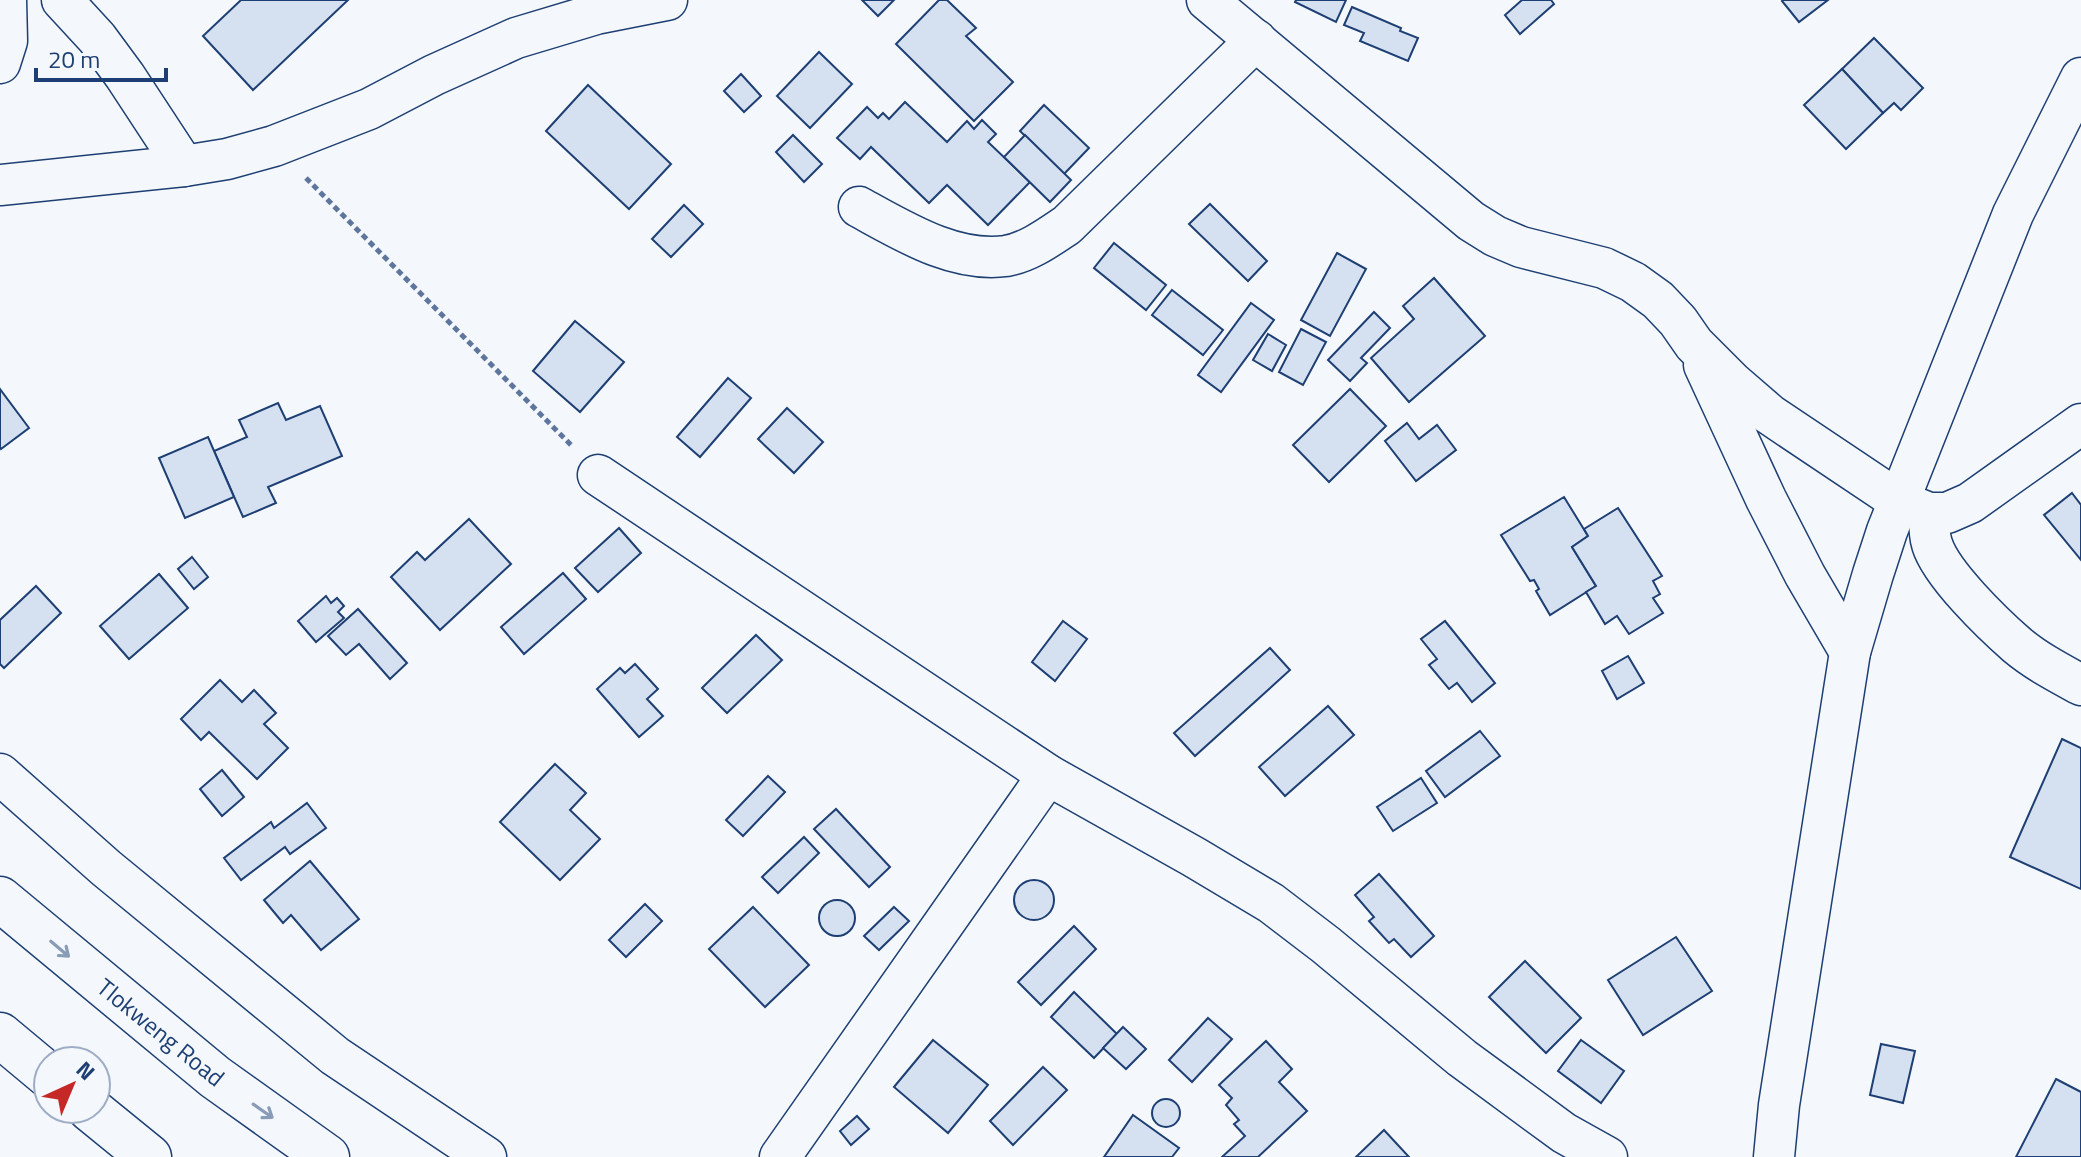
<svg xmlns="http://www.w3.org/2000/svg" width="2081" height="1157" font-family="'Titillium Web',sans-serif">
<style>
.building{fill:#d5e0f0;stroke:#1d3f73;stroke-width:2}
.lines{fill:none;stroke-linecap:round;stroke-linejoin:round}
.street-casing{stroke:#1d3f73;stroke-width:43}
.primary-casing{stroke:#1d3f73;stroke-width:47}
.path{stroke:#5e769c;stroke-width:5;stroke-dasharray:6 4;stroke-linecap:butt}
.street{stroke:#f4f7fb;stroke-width:40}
.primary{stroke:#f4f7fb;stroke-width:44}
.oneway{stroke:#889bb7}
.labels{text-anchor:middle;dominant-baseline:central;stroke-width:6;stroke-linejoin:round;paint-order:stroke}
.street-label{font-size:24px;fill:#1d3f73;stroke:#f4f7fb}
</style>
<rect width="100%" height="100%" fill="#f4f7fb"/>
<g class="building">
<path d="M241,0H348L253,90L203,36Z"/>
<path d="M862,0H894L878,16Z"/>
<path d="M939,0H947L976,28L966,36L1013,82L974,121L896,44Z"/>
<path d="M1296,0H1346L1336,22L1295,2Z"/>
<path d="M1522,0H1551L1554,4L1520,34L1505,15Z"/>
<path d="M1783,0H1828L1799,22L1782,1Z"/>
<path d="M1352,7L1401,28L1400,31L1418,38L1408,61L1360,41L1364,33L1344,25Z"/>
<path d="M1874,38L1923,88L1901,110L1894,103L1883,113L1842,69Z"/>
<path d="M819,52L852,84L810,128L777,96Z"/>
<path d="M1842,69L1883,113L1846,149L1804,105Z"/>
<path d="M741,74L761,96L744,112L724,91Z"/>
<path d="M588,85L671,164L629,209L546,131Z"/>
<path d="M905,102L947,142L967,121L974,129L982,120L996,134L988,142L1030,182L988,225L947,185L929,203L871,147L860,159L837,138L867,107L878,118L883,113L889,119Z"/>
<path d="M1044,105L1089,148L1064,174L1020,131Z"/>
<path d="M793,135L822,164L804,182L776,152Z"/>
<path d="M1025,135L1071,180L1050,202L1004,157Z"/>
<path d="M1210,204L1267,261L1248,281L1189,224Z"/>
<path d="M684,205L703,224L671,257L652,239Z"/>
<path d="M1114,243L1166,285L1146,310L1094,268Z"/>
<path d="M1337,253L1366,269L1330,336L1301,320Z"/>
<path d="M1434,278L1485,336L1409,402L1371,358L1414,319L1403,306Z"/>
<path d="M1172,290L1223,330L1203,355L1152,315Z"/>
<path d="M1251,303L1274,320L1221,392L1198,375Z"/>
<path d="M1374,312L1390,328L1361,358L1367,363L1350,381L1328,360Z"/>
<path d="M575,321L624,362L580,412L533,371Z"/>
<path d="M1301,329L1326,342L1303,385L1279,372Z"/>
<path d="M1268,334L1286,345L1272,371L1253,360Z"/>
<path d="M728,378L751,398L700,457L677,437Z"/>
<path d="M0,389L29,428L1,449L0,447Z"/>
<path d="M1350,389L1386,426L1329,482L1293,445Z"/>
<path d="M278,403L286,420L320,406L342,456L268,487L276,503L243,517L214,451L247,437L239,420Z"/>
<path d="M787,408L823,442L794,473L758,439Z"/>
<path d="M1407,423L1419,439L1437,425L1456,450L1416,481L1385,441Z"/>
<path d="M208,437L234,497L185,518L159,458Z"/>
<path d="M2072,493L2081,505V560L2044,515Z"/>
<path d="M1564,497L1588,536L1572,547L1596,586L1550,615L1536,591L1539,589L1534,580L1530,581L1501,535Z"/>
<path d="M1618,508L1662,576L1653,581L1660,594L1653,598L1663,613L1629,634L1617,616L1605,624L1586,592L1596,586L1572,547L1588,536L1584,529Z"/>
<path d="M469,519L511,564L440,630L391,577L417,552L425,560Z"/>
<path d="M619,528L641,553L598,592L575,568Z"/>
<path d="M192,557L208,577L194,589L178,569Z"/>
<path d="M563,573L586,599L524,654L501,627Z"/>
<path d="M159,574L188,608L129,659L100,626Z"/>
<path d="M36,586L61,613L4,668L0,664V620Z"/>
<path d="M326,596L331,603L337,598L344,606L338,612L344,618L316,642L298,621Z"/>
<path d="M358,609L407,663L390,679L359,644L346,655L328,636Z"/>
<path d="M1063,621L1087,639L1055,681L1032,662Z"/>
<path d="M1445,621L1495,683L1472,702L1457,683L1449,689L1429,665L1437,659L1421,639Z"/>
<path d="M756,635L782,660L727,713L702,688Z"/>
<path d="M1270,648L1290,670L1195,756L1174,733Z"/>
<path d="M1628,656L1644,683L1617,699L1602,671Z"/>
<path d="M635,664L658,689L647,699L663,716L639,737L597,689L620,668L625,673Z"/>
<path d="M220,680L242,702L254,690L276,713L264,724L288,748L257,779L209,732L201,740L181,719Z"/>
<path d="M1328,706L1354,735L1285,796L1259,767Z"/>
<path d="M1480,731L1500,756L1445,797L1426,771Z"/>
<path d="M2062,739L2081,748V889L2010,857Z"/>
<path d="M555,764L586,793L570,810L600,839L560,880L500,822Z"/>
<path d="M222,770L244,797L222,816L200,789Z"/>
<path d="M768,776L785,792L743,836L726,820Z"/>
<path d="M1421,778L1437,803L1393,831L1377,807Z"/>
<path d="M307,803L326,828L290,854L285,847L241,880L224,858L271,822L274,828Z"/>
<path d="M836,809L890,867L869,887L814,829Z"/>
<path d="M804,837L819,853L778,893L762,877Z"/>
<path d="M310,861L359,919L321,950L291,915L283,923L264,900Z"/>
<path d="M1379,874L1434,936L1411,957L1394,939L1389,943L1369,921L1374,917L1355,895Z"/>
<circle cx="1034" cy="900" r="20"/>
<circle cx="837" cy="918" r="18"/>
<path d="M645,904L662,921L626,957L609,940Z"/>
<path d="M753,907L809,965L765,1007L709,949Z"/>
<path d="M894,907L909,921L879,950L864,936Z"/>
<path d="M1074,926L1096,949L1041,1005L1018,982Z"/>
<path d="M1676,937L1712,991L1643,1035L1608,980Z"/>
<path d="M1525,961L1581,1018L1546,1053L1489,997Z"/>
<path d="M1074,992L1117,1034L1094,1058L1051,1017Z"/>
<path d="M1208,1018L1232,1039L1192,1082L1169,1060Z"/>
<path d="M1123,1027L1146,1049L1126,1069L1103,1048Z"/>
<path d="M933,1040L988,1085L948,1133L894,1087Z"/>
<path d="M1581,1040L1624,1071L1601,1103L1558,1071Z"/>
<path d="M1266,1041L1292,1069L1279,1082L1307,1111L1258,1157H1222L1245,1136L1234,1124L1239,1120L1226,1105L1232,1098L1219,1085Z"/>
<path d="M1881,1044L1915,1051L1903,1103L1870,1095Z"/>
<path d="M1043,1067L1067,1090L1013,1145L990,1121Z"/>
<path d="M2056,1079L2081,1092V1157H2016Z"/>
<circle cx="1166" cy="1113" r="14"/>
<path d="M1133,1115L1179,1148L1172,1157H1104Z"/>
<path d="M857,1116L869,1129L851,1145L840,1131Z"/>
<path d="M1384,1130L1409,1157H1356Z"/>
</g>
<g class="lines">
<defs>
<g id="street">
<path d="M62,0L97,38L125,76L184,166"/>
<path d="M1207,0L1471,221L1495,236L1521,247L1604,268L1633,282L1658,300L1678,321L1694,344L1732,382L1769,414L1899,501L1929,513H1947L1970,503L2081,424"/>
<path d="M0,63L7,41L6,0"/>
<path d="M0,185L184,166L227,159L274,146L369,109L434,75L516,38L596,14L667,0"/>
<path d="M859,207C903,231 954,263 1006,256C1029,252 1049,237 1067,225L1256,40"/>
<path d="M1704,365L1766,499L1805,575L1850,652"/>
<path d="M598,475L1048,775L1194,857L1271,903L1326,945L1462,1058L1564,1133L1607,1157"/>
<path d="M1929,513C1929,523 1929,535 1932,544C1941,574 1993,624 2017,645C2036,661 2059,673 2081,685"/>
<path d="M0,774L106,868L335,1056L486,1157"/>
<path d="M780,1157L1048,775"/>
<path d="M1774,1157L1779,1105L1850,652L1873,574L1887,531L2013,214L2081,78"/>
</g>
<g id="primary">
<path d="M0,899L215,1077L327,1157"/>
<path d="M0,1035L48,1075"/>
<path d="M90,1109L149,1157"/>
</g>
</defs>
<use href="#street" class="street-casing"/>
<use href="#primary" class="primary-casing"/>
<path class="path" d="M306,178L572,446"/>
<use href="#street" class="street"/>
<use href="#primary" class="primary"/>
</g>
<defs><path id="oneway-shaft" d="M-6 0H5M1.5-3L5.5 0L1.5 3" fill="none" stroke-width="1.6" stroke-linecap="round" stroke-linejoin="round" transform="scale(2)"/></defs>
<g class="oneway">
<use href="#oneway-shaft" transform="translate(60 949) rotate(40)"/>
<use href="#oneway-shaft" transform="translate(263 1111) rotate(35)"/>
</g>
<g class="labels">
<g class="street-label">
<text transform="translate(161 1032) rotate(39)">Tlokweng Road</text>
</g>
</g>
<g transform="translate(72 1085) rotate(44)"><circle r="38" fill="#f4f7fb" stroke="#9eadc5" stroke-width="2"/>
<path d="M0-6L14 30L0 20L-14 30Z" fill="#c62828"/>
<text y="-12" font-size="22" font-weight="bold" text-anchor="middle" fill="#1d3f73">N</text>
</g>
<path d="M36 68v12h130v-12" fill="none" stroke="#1d3f73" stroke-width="4"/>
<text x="48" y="68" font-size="24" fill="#1d3f73" stroke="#f4f7fb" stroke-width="6" paint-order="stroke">20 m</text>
</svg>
